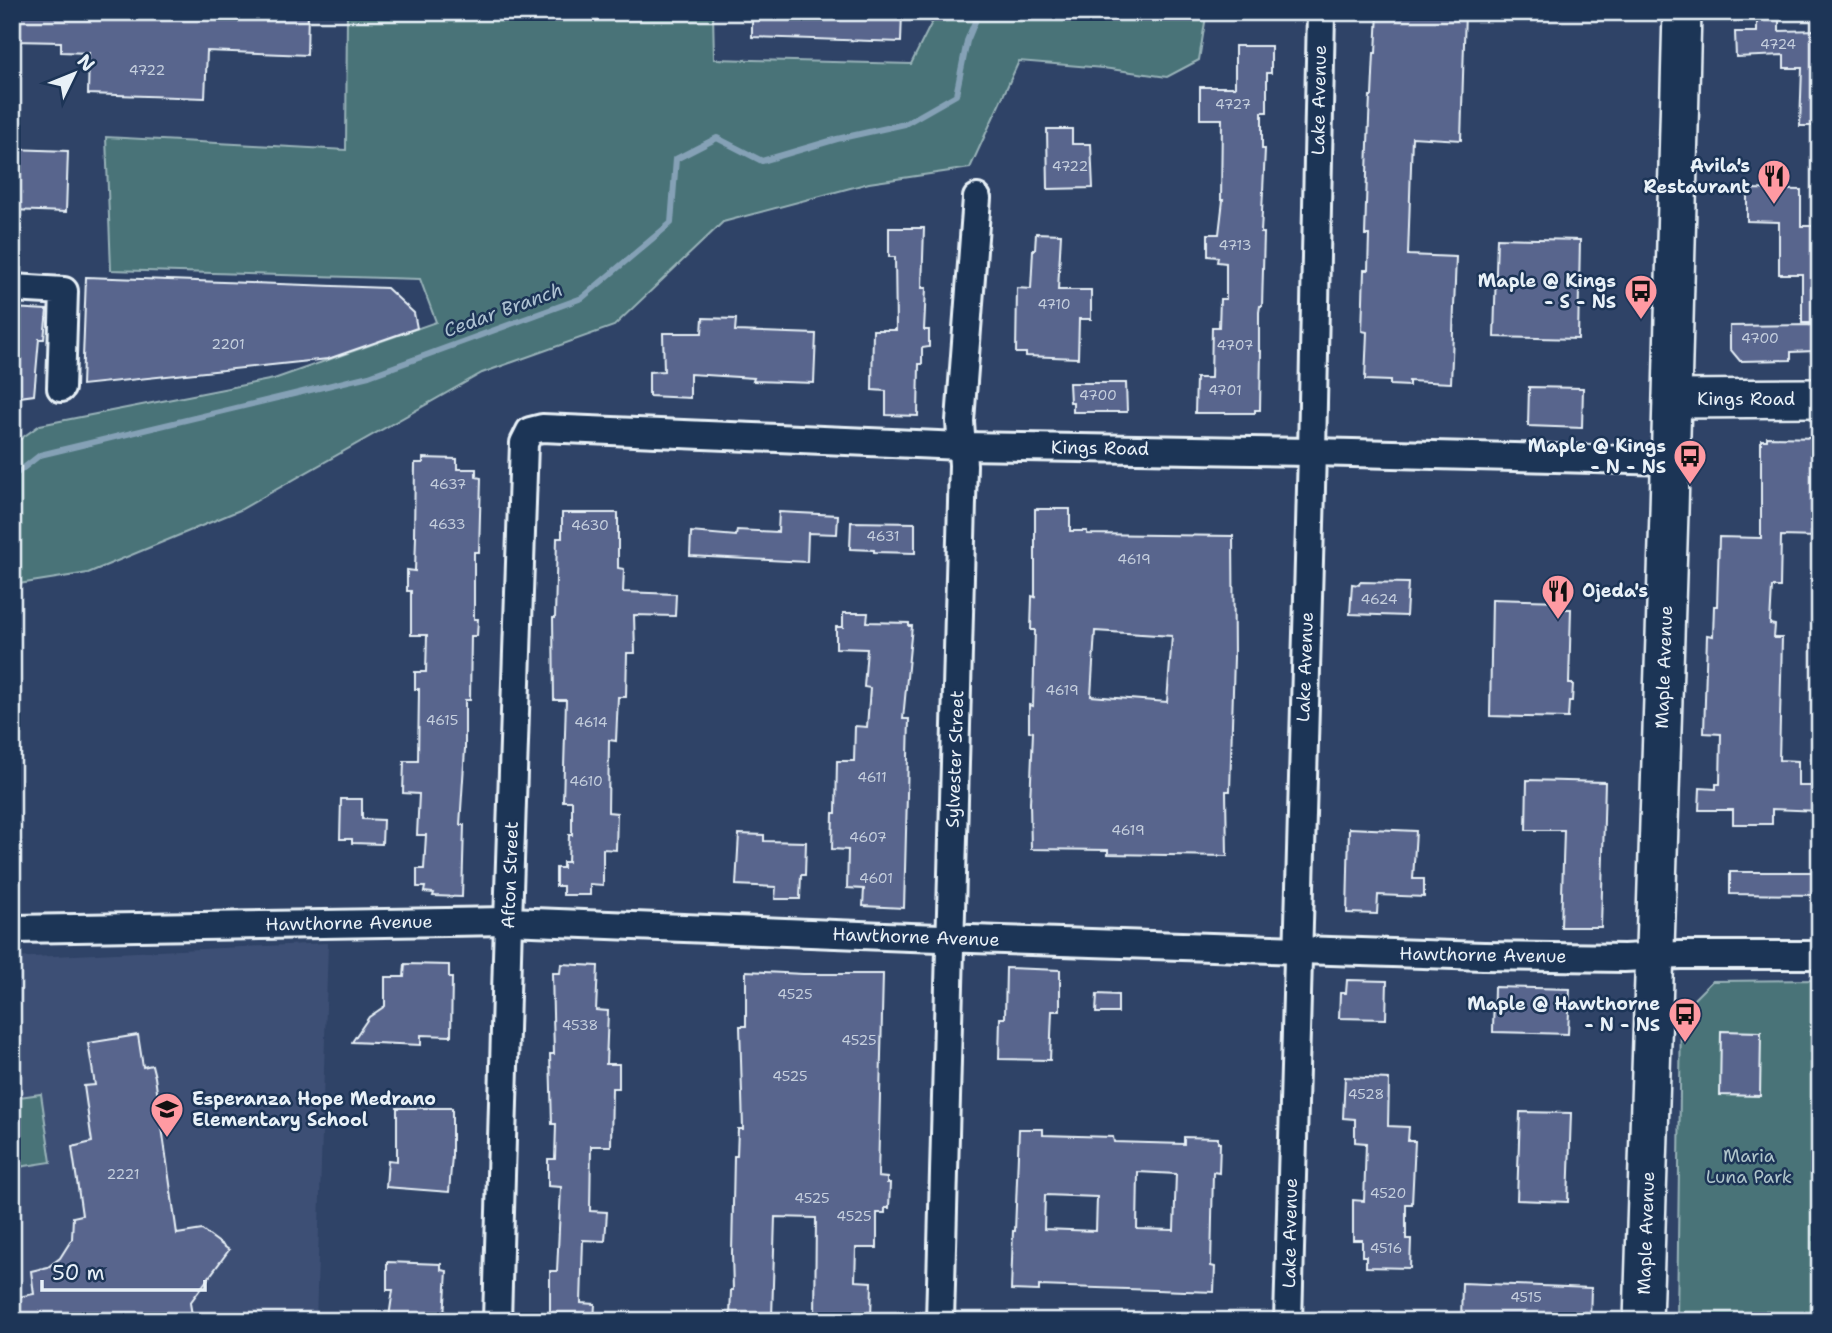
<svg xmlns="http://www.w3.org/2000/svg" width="1832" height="1333" font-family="'Shantell Sans',sans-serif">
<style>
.built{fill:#3e5075}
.green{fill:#497378;stroke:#98b2b8;stroke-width:2}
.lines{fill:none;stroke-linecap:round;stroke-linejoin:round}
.stream{stroke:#85a1b6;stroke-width:6}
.building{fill:#58658d;stroke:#e8f1f8;stroke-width:2;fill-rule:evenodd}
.street-casing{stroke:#e8f1f8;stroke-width:32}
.secondary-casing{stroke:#e8f1f8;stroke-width:42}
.street{stroke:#1d3557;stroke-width:26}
.secondary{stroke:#1d3557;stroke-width:37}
.labels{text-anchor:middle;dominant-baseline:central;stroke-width:5;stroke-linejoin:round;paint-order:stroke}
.number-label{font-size:14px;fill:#c4cedd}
.street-label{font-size:18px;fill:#e8f1f8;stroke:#1d3557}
.poi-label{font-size:18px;font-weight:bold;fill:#e8f1f8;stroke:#1d3557;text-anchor:end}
.park-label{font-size:18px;fill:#b0c5cb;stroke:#1d3557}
.water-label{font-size:19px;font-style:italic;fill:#aec2d2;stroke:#1d3557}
</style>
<rect width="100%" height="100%" fill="#2f4367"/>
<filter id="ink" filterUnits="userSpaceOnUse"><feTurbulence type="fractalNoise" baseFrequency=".0143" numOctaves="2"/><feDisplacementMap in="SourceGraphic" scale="14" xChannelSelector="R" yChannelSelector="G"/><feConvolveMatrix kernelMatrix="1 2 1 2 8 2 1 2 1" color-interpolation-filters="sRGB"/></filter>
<g filter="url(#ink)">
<path class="built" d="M328,943L316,1321H12V958Z"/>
<g class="green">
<path d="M347,12H713L714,59L911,64L930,26L939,12H1232L1206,16L1199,60L1167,77L1103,68L1019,61L970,168L869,183L723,222L614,326L482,373L240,510L88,573L12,585V445L40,425L274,379L436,322L420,279L111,270L106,137L346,150Z"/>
<path d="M1820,980V1321H1677L1681,1012L1712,981Z"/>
<path d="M41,1094L51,1162L12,1168V1098Z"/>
</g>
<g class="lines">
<path class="stream" d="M12,477L40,455L369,376L582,298L671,223L676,159L717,138L762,161L837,139L905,124L956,95L967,41L979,12"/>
</g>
<g class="building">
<path d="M14,12H308L307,55L207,51L205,98L88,94L89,53L61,52V42L14,41Z"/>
<path d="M752,12H902L901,42L752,37Z"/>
<path d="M1378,12H1465L1461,140L1412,137L1408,255L1456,257L1451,383L1409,381V386L1390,385V381L1365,380L1367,332L1362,331L1364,270H1368L1369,235H1365L1368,144L1370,96H1372L1374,53H1376Z"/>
<path d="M1757,12H1779V31L1820,30V126H1800L1802,68H1784V55L1736,57L1735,32H1757Z"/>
<path d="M1235,46H1271V73H1267V112H1262V149H1265L1261,233H1264L1262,306H1260L1259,312V351H1261L1260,410H1255V413H1195L1196,378H1211L1212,327H1219L1220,299H1226V263L1217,262L1218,257L1208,256V234H1219L1223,200H1221L1222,119H1200V87H1235Z"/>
<path d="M1047,129H1072V144H1091L1093,188L1048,189Z"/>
<path d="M12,149L68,151L66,212L12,210Z"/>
<path d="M1747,189L1801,190V226H1820V323H1802V274H1779V222L1747,221Z"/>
<path d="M889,228H924L922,288H926L924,330H929V347L922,348V364H919L918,416L886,415V391L872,390L873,330H896L895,257H889Z"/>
<path d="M1036,233L1061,234L1058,290H1091V319H1079L1078,358L1026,356V353H1016L1017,288L1031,289L1033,250H1035Z"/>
<path d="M1497,238L1580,240L1578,339L1494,337Z"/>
<path d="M86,277L387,288L414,313L417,328L328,359L82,385Z"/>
<path d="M12,308L47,310L44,339H39L34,395L12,398Z"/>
<path d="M703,318L736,319L735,331L816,334L814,383L753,381L754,378L690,374V398L649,396V372L664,371L663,333H702Z"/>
<path d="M1813,325L1814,351L1791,352V360L1740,361L1730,349V326Z"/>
<path d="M1069,383H1126L1127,412H1073V402H1070Z"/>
<path d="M1529,387L1583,388L1582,428L1528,426Z"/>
<path d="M1767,437L1820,438V477H1817V537L1781,536L1780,587H1772L1770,624L1775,625L1774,638H1782L1779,760L1798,761V786H1820V811L1772,809V824H1733V810H1699L1700,788L1716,789V784H1720L1721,734L1704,733L1707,635L1713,636L1714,606H1717L1719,537L1761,538V440H1767Z"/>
<path d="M423,458L457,459V469H476V477L481,478L479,552H474V619H478L477,636H471L470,700H465V749L460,825H464L462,897L433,896L434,893L424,892L425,887H417V869H424L426,835H417L419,794L403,793L404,761H418L419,689H415V672H426L427,635H411V591H407V570L415,571L416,536H414L415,463H423Z"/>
<path d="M1035,509H1070V531H1087V534L1233,536L1234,657L1230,791H1226L1227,856L1108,854V850L1031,849L1030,803L1033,732L1029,731V705L1033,706L1035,630H1031L1032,596L1035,597ZM1095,631L1172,636L1167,702L1091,696Z"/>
<path d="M779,512L838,515L837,534L808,533L807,562L690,556L691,532L736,536L737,530L778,532Z"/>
<path d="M562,513H618V568L624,569L623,592L676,594L675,616L634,615L635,653H627L626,697H618L616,741L609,740L608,812L617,813L616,850L603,849V885L590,884V895H563V886H556V868H563V862H568L569,835H572V801H563L566,700H554L553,618H555L557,538H562Z"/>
<path d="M851,522L915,523V553L874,552V550L850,549Z"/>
<path d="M1360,582L1408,583L1406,616L1350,614L1352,584L1359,585Z"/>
<path d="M1492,599L1564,601V609H1571L1569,684H1573L1572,701H1569L1568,718L1490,716Z"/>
<path d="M843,613H868L867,622L909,623V626H912L903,719H909L904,908L863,906L864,889L847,888L848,850L832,849L833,813H836L837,761H854L855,726L867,727L870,688L864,687L867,649L836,648V627H843Z"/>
<path d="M1527,780L1605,782L1601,927H1561L1564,830H1526Z"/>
<path d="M341,799H362V819L383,820L382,844L352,843V839H340Z"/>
<path d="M1349,828L1416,831L1413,879H1424V897L1378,895L1377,914L1347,913Z"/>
<path d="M739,834L764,835V841L806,842L805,875H801L800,899H775L776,887L736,885Z"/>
<path d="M1730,872H1820V895L1730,894Z"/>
<path d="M405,964L449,965V978H452L451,1036L421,1035V1045L352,1042L369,1017L385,1006V977H404Z"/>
<path d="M561,964L598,966L596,1010L608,1011L606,1064H619V1088H612L611,1146H591L590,1211L607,1212L605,1241L583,1240L581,1303L595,1304L594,1321H550V1271H557L561,1187L548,1186V1159H555L556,1124H552L550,1054H554L552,973H560Z"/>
<path d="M1006,968L1060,970V1011H1052L1050,1060L999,1059L1000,1018H1005Z"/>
<path d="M746,971L803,974H883L878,1177L887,1178V1183H890L889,1208H885V1213H877V1248H856L855,1281L872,1282L871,1319H866V1321H815L816,1218L775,1217L772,1318L730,1317L731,1290H733L732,1253L734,1156H737L738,1129H743L740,1026H746Z"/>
<path d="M1347,980L1387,981L1386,1019L1339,1018L1340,993H1346Z"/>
<path d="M1494,987L1570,989L1568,1034L1493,1032Z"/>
<path d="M1097,994L1118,995V1013H1096Z"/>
<path d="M1721,1031L1761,1032L1760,1096L1720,1095Z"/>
<path d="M138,1035L143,1067L152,1065L155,1077L177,1234L202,1230L229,1250L190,1303L193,1321H12V1298L34,1294L31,1271L48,1267L60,1258L72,1239L73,1217L82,1215L72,1147L92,1142L84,1086L95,1085L88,1043Z"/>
<path d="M1345,1077L1389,1079L1388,1126L1409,1127L1408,1141H1415L1412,1204H1406V1239H1411L1410,1268L1366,1267V1256H1362V1240H1353V1200L1364,1201L1366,1143L1355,1142V1119L1343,1118Z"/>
<path d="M397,1108H452V1156L449,1192L386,1187L388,1160L397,1161Z"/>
<path d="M1520,1112L1571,1113L1568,1202L1517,1200Z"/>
<path d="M1019,1129H1043V1135L1113,1137L1114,1142L1184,1144V1137L1218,1138V1143H1220L1219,1173L1213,1172L1211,1266L1215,1267L1214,1292L1039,1286V1291L1011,1290L1013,1231H1015ZM1138,1172L1176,1174L1174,1230L1137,1229ZM1045,1195L1097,1197L1096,1231L1044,1229Z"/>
<path d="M387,1262L441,1264V1270L447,1271L444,1317H440L439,1321H419L389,1317L393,1290H387Z"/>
<path d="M1462,1283L1591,1288L1590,1321H1461Z"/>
</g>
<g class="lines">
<defs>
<g id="street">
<path d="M12,288L64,291L61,388"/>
<path d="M12,929L508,921L910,937L1484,956L1624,958L1680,955H1820"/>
<path d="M497,1321L508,921L524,443L530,431L542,428L961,446L1312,452L1671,461"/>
<path d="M940,1321L963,465L960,421L977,198"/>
<path d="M1288,1321L1312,452L1321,12"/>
</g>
<g id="secondary">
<path d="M1672,399L1820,398"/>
<path d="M1643,1321L1669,512L1682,12"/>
</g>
</defs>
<use href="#street" class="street-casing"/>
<use href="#secondary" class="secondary-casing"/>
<use href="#street" class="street"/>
<use href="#secondary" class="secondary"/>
</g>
</g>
<defs>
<symbol id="restaurant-pin" viewBox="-11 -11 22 30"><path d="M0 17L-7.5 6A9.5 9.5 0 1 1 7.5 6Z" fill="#ff9aa2" stroke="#1d3557"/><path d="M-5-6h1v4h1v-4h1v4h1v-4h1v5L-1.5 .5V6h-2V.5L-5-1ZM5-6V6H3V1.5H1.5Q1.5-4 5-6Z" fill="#111"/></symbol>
<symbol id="bus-pin" viewBox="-11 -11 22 30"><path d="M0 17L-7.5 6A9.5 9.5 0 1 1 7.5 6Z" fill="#ff9aa2" stroke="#1d3557"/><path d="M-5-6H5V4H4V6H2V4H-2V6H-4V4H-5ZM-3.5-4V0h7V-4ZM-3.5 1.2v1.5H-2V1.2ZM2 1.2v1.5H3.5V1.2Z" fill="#111"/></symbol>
<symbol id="school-pin" viewBox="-11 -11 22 30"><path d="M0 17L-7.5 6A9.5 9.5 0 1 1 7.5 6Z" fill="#ff9aa2" stroke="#1d3557"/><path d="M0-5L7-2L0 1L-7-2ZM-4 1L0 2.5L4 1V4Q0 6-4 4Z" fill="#111"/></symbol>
</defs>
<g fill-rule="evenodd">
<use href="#restaurant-pin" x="1755" y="157" width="38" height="52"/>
<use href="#bus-pin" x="1622" y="272" width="38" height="52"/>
<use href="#bus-pin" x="1671" y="437" width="38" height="52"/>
<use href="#restaurant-pin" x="1539" y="572" width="38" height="52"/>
<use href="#bus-pin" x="1666" y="995" width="38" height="52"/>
<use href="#school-pin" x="148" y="1090" width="38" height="52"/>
</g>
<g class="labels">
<g class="number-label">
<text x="1778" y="44">4724</text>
<text x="147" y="70">4722</text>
<text x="1233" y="104">4727</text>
<text x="1070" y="166">4722</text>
<text x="1235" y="245">4713</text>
<text x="1054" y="304">4710</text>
<text x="1760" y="338">4700</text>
<text x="228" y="344">2201</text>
<text x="1235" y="345">4707</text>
<text x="1225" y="390">4701</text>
<text x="1098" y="395">4700</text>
<text x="448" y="484">4637</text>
<text x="447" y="524">4633</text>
<text x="590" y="525">4630</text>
<text x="883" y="536">4631</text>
<text x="1134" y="559">4619</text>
<text x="1379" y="599">4624</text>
<text x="1062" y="690">4619</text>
<text x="442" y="720">4615</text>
<text x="591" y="722">4614</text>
<text x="872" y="777">4611</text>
<text x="586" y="781">4610</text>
<text x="1128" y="830">4619</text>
<text x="868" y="837">4607</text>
<text x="876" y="878">4601</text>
<text x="795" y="994">4525</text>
<text x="580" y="1025">4538</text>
<text x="859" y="1040">4525</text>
<text x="790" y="1076">4525</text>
<text x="1366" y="1094">4528</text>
<text x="123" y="1174">2221</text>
<text x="1388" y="1193">4520</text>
<text x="812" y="1198">4525</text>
<text x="854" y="1216">4525</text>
<text x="1386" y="1248">4516</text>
<text x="1526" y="1297">4515</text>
</g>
<g class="street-label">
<text transform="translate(1319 100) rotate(-89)">Lake Avenue</text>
<text x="1746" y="399">Kings Road</text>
<text transform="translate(1100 448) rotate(1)">Kings Road</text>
<text transform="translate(1305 667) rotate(-88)">Lake Avenue</text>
<text transform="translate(1664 667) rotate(-88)">Maple Avenue</text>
<text transform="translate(955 759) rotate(-88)">Sylvester Street</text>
<text transform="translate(510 875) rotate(-88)">Afton Street</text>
<text transform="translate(349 923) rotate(-1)">Hawthorne Avenue</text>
<text transform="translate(916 937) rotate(2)">Hawthorne Avenue</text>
<text transform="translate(1483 955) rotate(1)">Hawthorne Avenue</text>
<text transform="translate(1290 1233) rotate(-89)">Lake Avenue</text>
<text transform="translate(1646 1233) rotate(-88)">Maple Avenue</text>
</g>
<g class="poi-label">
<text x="1750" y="166">Avila's<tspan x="1750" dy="21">Restaurant</tspan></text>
<text x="1616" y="281">Maple @ Kings<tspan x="1616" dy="21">- S - NS</tspan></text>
<text x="1666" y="446">Maple @ Kings<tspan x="1666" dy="21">- N - NS</tspan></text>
<text x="1582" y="591" text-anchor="start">Ojeda's</text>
<text x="1660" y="1004">Maple @ Hawthorne<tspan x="1660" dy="21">- N - NS</tspan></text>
<text x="192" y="1099" text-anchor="start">Esperanza Hope Medrano<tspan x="192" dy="21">Elementary School</tspan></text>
</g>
<g class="park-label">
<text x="1749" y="1156">Maria<tspan x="1749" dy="21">Luna Park</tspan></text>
</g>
<g class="water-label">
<text transform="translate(503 310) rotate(-20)">Cedar Branch</text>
</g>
</g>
<rect width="1832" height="1333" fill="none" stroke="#1d3557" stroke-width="42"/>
<rect x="21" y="21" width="1790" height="1291" fill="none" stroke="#e8f1f8" stroke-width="2.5" filter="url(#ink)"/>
<g transform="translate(74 74) rotate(47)" stroke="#1d3557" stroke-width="5" paint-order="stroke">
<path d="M0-5L12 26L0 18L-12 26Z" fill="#e8f1f8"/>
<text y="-10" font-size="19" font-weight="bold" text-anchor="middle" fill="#e8f1f8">N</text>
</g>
<path d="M42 1280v10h163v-10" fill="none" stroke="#e8f1f8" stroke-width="3.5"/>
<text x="52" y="1280" font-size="21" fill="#e8f1f8" stroke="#1d3557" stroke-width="5" paint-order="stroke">50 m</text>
</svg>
